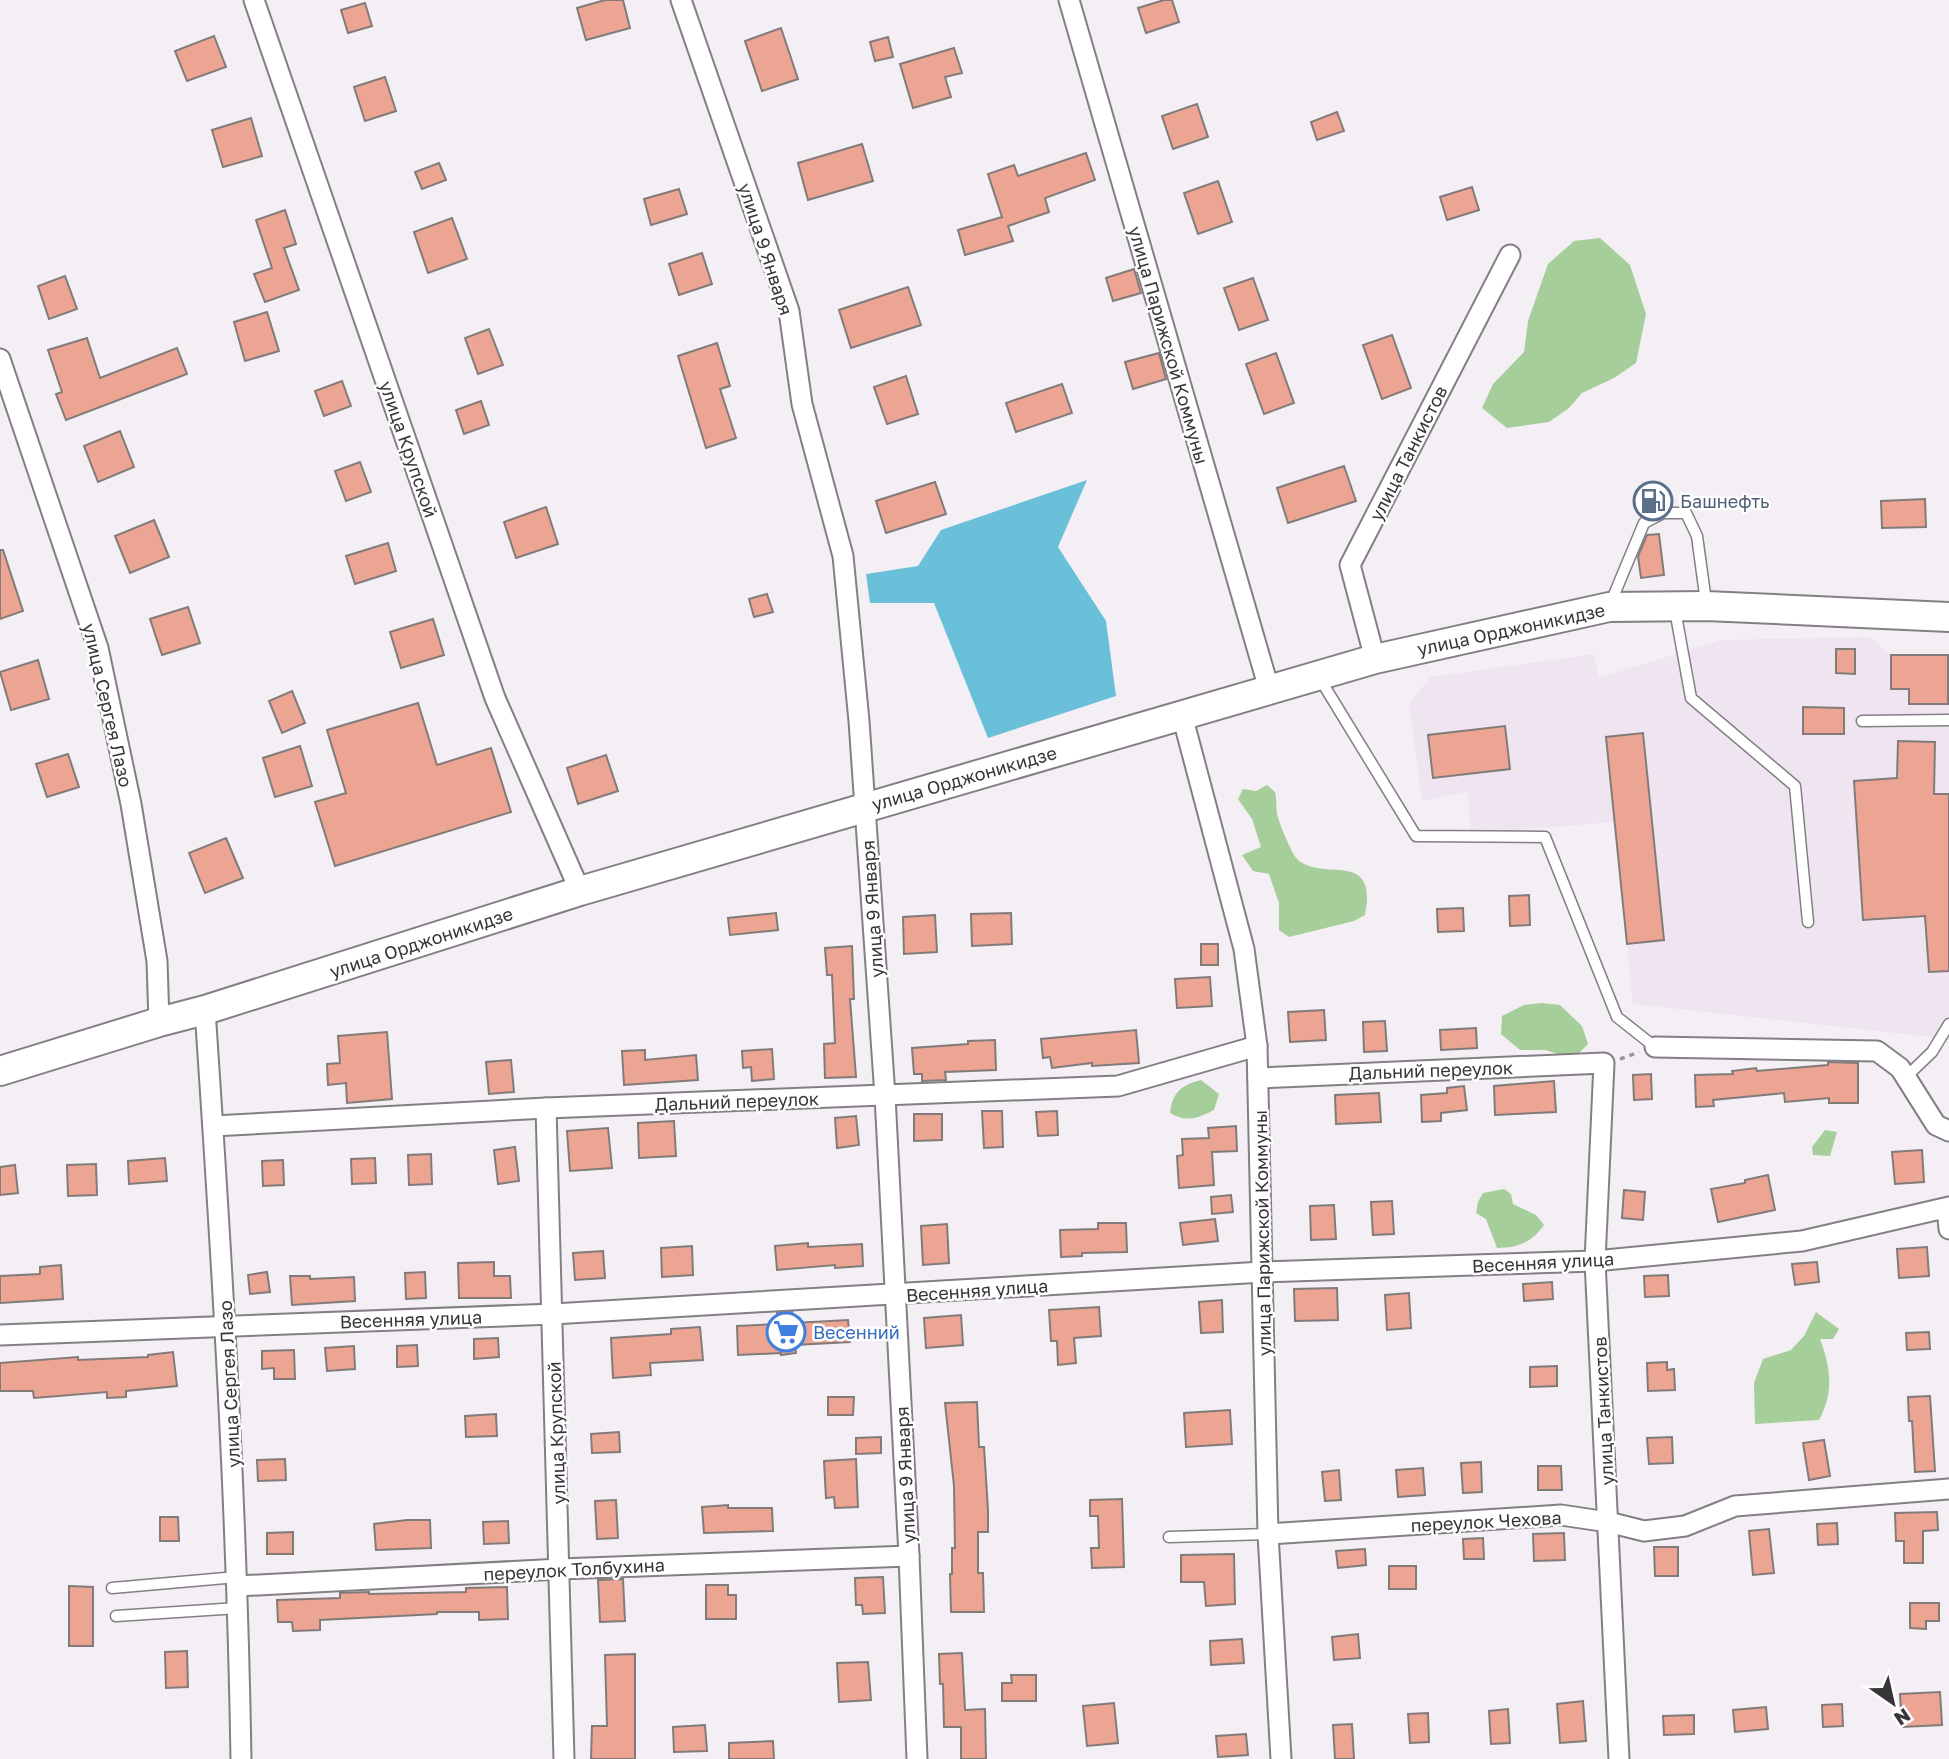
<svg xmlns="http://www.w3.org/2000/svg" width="1949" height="1759" font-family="'Golos Text',sans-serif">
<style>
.built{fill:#efe5f1}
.green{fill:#a6ce9b}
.water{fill:#6ac0d8}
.building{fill:#eda593;stroke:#827b7a;stroke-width:2}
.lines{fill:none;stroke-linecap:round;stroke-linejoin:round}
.service-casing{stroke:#837f84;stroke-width:13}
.minor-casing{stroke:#837f84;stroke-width:23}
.secondary-casing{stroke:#837f84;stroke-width:32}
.path{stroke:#99969a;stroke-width:3.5;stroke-dasharray:5 5;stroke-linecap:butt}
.service{stroke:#fff;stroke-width:10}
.minor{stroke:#fff;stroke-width:19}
.secondary{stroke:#fff;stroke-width:28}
.labels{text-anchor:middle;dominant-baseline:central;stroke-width:5;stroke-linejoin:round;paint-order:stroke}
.street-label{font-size:18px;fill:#373538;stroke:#fffeff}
.service-label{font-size:18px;fill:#4e5e75;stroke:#fffeff;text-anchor:start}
.shop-label{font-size:18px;fill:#366cbe;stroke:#fffeff;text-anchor:start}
</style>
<rect width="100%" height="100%" fill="#f3eff4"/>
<path class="built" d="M1869,637L1891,655H1948L1949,657V1039L1633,1004L1614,822L1470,834L1468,792L1422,801L1409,705L1430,677L1594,654L1599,678L1720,640Z"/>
<g class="green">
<path d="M1600,238L1630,265L1646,314L1636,363L1614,378L1582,393L1569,408L1549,422L1507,428L1482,408L1493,384L1524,352L1528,321L1548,264L1574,241Z"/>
<path d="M1267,785L1275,792C1277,800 1276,807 1277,814C1279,823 1292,855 1298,860C1325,882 1378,849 1365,915L1354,921L1289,937L1279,930V903L1269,874L1253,871L1242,855L1261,847L1252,819L1238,799L1243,789L1256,791Z"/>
<path d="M1542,1003L1560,1005L1582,1026L1588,1044L1579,1053L1565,1056L1545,1050H1520L1501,1034L1502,1016L1524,1005Z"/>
<path d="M1201,1080L1219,1094L1214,1110C1198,1118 1186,1123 1170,1113C1172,1092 1182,1085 1201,1080Z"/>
<path d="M1825,1130L1837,1132L1830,1156L1813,1155L1812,1147Z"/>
<path d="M1504,1189L1511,1194L1513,1204L1536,1215L1544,1225C1532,1242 1518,1248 1497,1248L1486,1219L1476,1213L1478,1202L1483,1193Z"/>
<path d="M1816,1312L1839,1329L1833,1339H1820C1831,1368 1834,1393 1819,1420L1755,1424L1754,1383L1763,1359L1791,1350L1804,1336Z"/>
</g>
<path class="water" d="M1087,480L1058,547L1106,621L1116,696L988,738L934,603H870L866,574L918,566L941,530Z"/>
<g class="building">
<path d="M605,0H623L630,28L586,40L577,8Z"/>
<path d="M1164,0H1172L1179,22L1146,33L1138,8Z"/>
<path d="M365,3L372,26L348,33L341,10Z"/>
<path d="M781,28L798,79L762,91L745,41Z"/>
<path d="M214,36L226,67L187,81L175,51Z"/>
<path d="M888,37L893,57L875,61L870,42Z"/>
<path d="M954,48L962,73L945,77L951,97L913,108L900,64Z"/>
<path d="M385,77L396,111L365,121L354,87Z"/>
<path d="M1197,104L1208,137L1173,149L1162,116Z"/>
<path d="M1337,112L1344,131L1317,140L1311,122Z"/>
<path d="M251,118L262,156L223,167L212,130Z"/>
<path d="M862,144L873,181L808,200L798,163Z"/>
<path d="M1086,153L1095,180L1045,198L1049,212L1008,226L1013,241L965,255L958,230L1002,217L988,174L1014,165L1018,176Z"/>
<path d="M439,163L446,180L422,189L415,172Z"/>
<path d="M1218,181L1232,222L1198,234L1184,193Z"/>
<path d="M1472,187L1479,210L1447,220L1440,197Z"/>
<path d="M679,189L687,214L651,225L644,199Z"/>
<path d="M285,210L296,244L284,248L299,290L265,302L254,274L272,268L256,220Z"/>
<path d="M452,218L467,259L428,273L414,232Z"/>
<path d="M702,253L712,284L679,295L669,264Z"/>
<path d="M1134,269L1141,293L1113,301L1106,278Z"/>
<path d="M65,276L77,309L49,319L38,286Z"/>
<path d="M1253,278L1268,320L1239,330L1224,288Z"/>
<path d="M908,287L921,325L851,348L839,310Z"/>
<path d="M267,312L279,351L245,361L234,322Z"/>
<path d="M489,329L503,365L478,374L465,338Z"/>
<path d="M1392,335L1411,388L1382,399L1363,345Z"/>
<path d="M87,338L100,378L177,348L187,374L66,420L56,394L62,392L48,350Z"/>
<path d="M717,343L730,386L720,389L736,438L706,448L678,356Z"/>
<path d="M1159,353L1166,379L1133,389L1125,362Z"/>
<path d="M1276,353L1294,403L1264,414L1246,364Z"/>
<path d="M906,376L918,414L887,424L874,387Z"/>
<path d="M342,381L351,406L324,416L315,391Z"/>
<path d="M1062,384L1072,413L1016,432L1006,403Z"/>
<path d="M481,401L489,425L464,434L456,410Z"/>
<path d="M120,431L134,467L98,482L84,446Z"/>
<path d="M360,462L371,492L346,501L335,471Z"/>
<path d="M1344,466L1356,501L1288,523L1277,488Z"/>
<path d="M935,482L946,514L886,533L876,501Z"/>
<path d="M1925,499L1926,527L1882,528L1881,501Z"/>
<path d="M546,507L558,544L516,558L504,522Z"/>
<path d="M154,520L169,557L130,573L115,536Z"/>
<path d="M1659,534L1664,575L1641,578L1638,556L1647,535Z"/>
<path d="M388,543L396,571L355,584L346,556Z"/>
<path d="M0,550H3L23,611L0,619Z"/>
<path d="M767,594L773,612L754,617L749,599Z"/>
<path d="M188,607L200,643L162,655L150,619Z"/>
<path d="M433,619L444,655L401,668L390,632Z"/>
<path d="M1836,649H1855V674L1836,673Z"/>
<path d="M1891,655H1948V704H1909V689H1891Z"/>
<path d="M38,660L49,699L11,710L0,672Z"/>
<path d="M292,691L305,723L282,733L269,701Z"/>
<path d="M418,703L437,765L491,748L511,812L335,866L315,802L346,793L327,730Z"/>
<path d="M1803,707L1844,708V734H1803Z"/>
<path d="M1505,726L1510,769L1433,778L1428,735Z"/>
<path d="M1643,733L1664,940L1627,944L1606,737Z"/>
<path d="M1898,741L1935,742L1934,794H1949V971L1929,972L1925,916L1863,920L1854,781L1897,778Z"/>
<path d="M300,746L312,786L275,797L263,758Z"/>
<path d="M68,754L79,787L47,797L36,764Z"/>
<path d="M606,755L618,791L578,804L567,768Z"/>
<path d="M226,838L243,878L205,893L189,853Z"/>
<path d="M1529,895L1530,925L1510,926L1509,896Z"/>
<path d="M1463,908L1464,931L1438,932L1437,909Z"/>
<path d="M776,913L778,930L730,935L728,918Z"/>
<path d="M1011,913L1012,944L972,946L971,914Z"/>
<path d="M935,915L937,952L904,954L903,917Z"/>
<rect x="1201" y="944" width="17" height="21"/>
<path d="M852,946L854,999H850L856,1077L825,1078L824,1044L835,1043L832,975H827L825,948Z"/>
<path d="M1210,977L1212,1006L1177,1008L1175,979Z"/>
<path d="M1324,1010L1326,1040L1290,1042L1288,1012Z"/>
<path d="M1385,1021L1387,1051L1364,1052L1363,1022Z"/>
<path d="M1476,1028L1477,1048L1441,1050L1440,1030Z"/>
<path d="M1136,1030L1139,1063L1092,1066V1063L1052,1068L1050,1057L1043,1058L1041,1039Z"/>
<path d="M387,1032L392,1099L347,1103L346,1083L328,1085L327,1064L340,1063L338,1036Z"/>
<path d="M995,1040L996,1070L945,1072L946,1080L922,1081V1074H914L912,1048L968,1044V1041Z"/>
<path d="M772,1049L774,1079L752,1081L751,1067L743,1068L742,1051Z"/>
<path d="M645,1050V1060L696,1055L698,1080L624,1085L622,1051Z"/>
<path d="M511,1060L514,1092L489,1094L486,1062Z"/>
<path d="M1828,1062L1858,1063V1103H1829V1098L1785,1102L1784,1093L1713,1100L1714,1106L1696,1107L1695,1075L1733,1074L1732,1071L1756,1068L1757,1071L1828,1065Z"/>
<path d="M1651,1074L1652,1099L1634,1100L1633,1075Z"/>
<path d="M1554,1081L1556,1112L1495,1115L1494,1086Z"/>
<path d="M1464,1086L1467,1110L1441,1113V1121L1422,1122L1421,1095L1447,1093V1088Z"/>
<path d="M1379,1093L1381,1122L1336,1124L1335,1095Z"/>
<path d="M982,1111H1002L1003,1147L984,1148Z"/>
<path d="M1057,1111L1058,1135L1038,1136L1036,1112Z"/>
<path d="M914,1114H942V1140L914,1141Z"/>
<path d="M856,1116L859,1145L837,1148L835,1118Z"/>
<path d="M674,1121L676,1156L639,1158L638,1123Z"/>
<path d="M1236,1126L1237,1151L1212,1152L1214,1185L1179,1188L1177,1156L1183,1155L1182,1139L1209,1138L1208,1128Z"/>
<path d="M608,1128L612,1168L570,1171L567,1131Z"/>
<path d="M515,1147L519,1181L498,1184L494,1150Z"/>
<path d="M1922,1150L1924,1182L1895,1184L1892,1152Z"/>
<path d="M431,1154L432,1184L409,1185L408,1155Z"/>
<path d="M165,1158L167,1181L129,1184L128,1161Z"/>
<path d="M375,1158L376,1183L352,1184L351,1159Z"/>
<path d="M283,1160L284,1185L263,1186L262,1161Z"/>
<path d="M96,1164L97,1195L68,1196L67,1165Z"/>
<path d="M15,1165L18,1193L0,1195V1167Z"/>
<path d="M1768,1175L1775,1210L1718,1222L1711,1189L1745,1183V1180Z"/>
<path d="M1624,1190L1645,1192L1643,1220L1622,1218Z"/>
<path d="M1231,1195L1233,1212L1212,1214L1211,1197Z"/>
<path d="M1392,1201L1394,1234L1373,1235L1371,1202Z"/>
<path d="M1334,1205L1336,1239L1311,1240L1310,1206Z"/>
<path d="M1215,1219L1218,1241L1183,1245L1180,1223Z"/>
<path d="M1098,1223H1126L1127,1252L1082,1253V1256L1061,1257L1060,1230L1098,1229Z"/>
<path d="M947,1224L949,1263L923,1265L921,1226Z"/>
<path d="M808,1243V1247L862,1244L863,1266L835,1268V1265L777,1270L775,1246Z"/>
<path d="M692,1246L693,1275L662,1277L661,1248Z"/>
<path d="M1927,1247L1929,1276L1899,1278L1897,1249Z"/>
<path d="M603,1251L605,1278L575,1280L573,1253Z"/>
<path d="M494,1262V1276H510L511,1298H459L458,1263Z"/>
<path d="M1817,1262L1819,1282L1795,1285L1792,1264Z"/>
<path d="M61,1265L63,1299L0,1303V1276L40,1274V1267Z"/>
<path d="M267,1272L270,1292L250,1294L248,1275Z"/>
<path d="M425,1272L426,1298L406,1299L405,1273Z"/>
<path d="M1668,1275L1669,1296L1645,1297L1644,1276Z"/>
<path d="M290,1276H310V1279L354,1277L355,1301L292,1305Z"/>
<path d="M1552,1282L1553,1299L1524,1301L1523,1284Z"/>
<path d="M1337,1288L1338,1320L1295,1321L1294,1289Z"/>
<path d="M1409,1293L1411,1328L1387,1330L1385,1295Z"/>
<path d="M1222,1300L1223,1332L1201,1333L1199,1302Z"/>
<path d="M1099,1307L1101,1336L1074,1338L1076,1363L1058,1365L1057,1341H1051L1049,1310Z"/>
<path d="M792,1312L793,1323L848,1320L850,1342L795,1345L796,1353L781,1355V1353L738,1355L737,1326L778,1324L777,1313Z"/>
<path d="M961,1315L963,1345L926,1348L924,1318Z"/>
<path d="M700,1327L703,1360L650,1363L651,1375L613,1378L611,1338L671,1334V1329Z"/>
<path d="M1929,1332L1930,1349L1907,1350L1906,1333Z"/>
<path d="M498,1338L499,1357L474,1359V1339Z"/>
<path d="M417,1345L418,1366L397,1367V1346Z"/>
<path d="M354,1346L355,1369L327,1371L325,1348Z"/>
<path d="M294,1350L295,1379H274V1368L262,1369V1351Z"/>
<path d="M173,1352L177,1386L126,1391V1397L107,1398V1392L34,1398L33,1391H0V1363L78,1357V1360L148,1357V1355Z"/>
<path d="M1667,1362V1370L1674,1369L1675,1390L1648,1391L1647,1363Z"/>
<path d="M1557,1366V1386L1530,1387V1367Z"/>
<path d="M1930,1396L1935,1471L1915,1472L1912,1421H1909L1908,1397Z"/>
<path d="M828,1397H854L853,1415H828Z"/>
<path d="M977,1402L979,1447H984L988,1510V1532H978V1573H983L984,1612H951L950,1574H952V1548H955L954,1486L945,1403Z"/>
<path d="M1230,1410L1232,1444L1186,1447L1184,1413Z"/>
<path d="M496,1414L497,1436L466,1437L465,1416Z"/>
<path d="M619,1432L620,1452L592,1453L591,1434Z"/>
<path d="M881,1437V1453L856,1454V1438Z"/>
<path d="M1672,1437L1673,1463L1649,1464L1647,1438Z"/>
<path d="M1824,1440L1830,1476L1809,1480L1803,1443Z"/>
<path d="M285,1459L286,1480L258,1481L257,1460Z"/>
<path d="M856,1459L858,1507L835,1508L834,1497L826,1498L824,1461Z"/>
<path d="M1481,1462L1482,1492L1463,1493L1461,1463Z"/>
<path d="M1538,1466H1561L1562,1490H1538Z"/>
<path d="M1423,1468L1425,1495L1398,1497L1396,1470Z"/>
<path d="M1339,1470L1341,1500L1325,1501L1322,1472Z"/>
<path d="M1122,1499L1124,1567L1092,1568L1091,1548H1099L1098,1516H1090V1500Z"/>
<path d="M616,1500L618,1538L597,1539L595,1501Z"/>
<path d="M728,1505V1508H772L773,1531L704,1533L702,1507Z"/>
<path d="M1937,1512L1938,1530L1923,1531V1563H1904V1541H1896L1895,1513Z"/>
<path d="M160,1517H178L179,1541H160Z"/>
<path d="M407,1520H430L431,1548L376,1550L374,1524Z"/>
<path d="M508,1521L509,1543L484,1544L483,1522Z"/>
<path d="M1837,1523L1838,1544L1818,1545L1817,1524Z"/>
<path d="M1769,1529L1774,1573L1753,1575L1749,1531Z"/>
<path d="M293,1532V1554H267V1533Z"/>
<path d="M1564,1533L1565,1560L1534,1561L1533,1534Z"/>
<path d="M1483,1538L1484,1559H1464L1463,1539Z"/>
<path d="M1654,1547H1678V1576H1655Z"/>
<path d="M1365,1549L1366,1565L1338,1568L1336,1551Z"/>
<path d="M1234,1554L1235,1604L1206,1606L1204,1582H1181V1555Z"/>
<rect x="1389" y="1566" width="27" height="23"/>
<path d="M883,1577L885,1613L863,1614L862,1605H856L855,1578Z"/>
<path d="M623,1579L625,1621L600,1622L598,1580Z"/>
<path d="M706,1585H728V1595H736V1619H706Z"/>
<path d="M69,1586L93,1587V1646H69Z"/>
<path d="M507,1587L508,1619L479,1620V1612H437V1614L320,1620V1630L293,1631L292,1622H278L277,1600L340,1598V1593L369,1592V1594L466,1592V1588Z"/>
<path d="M1910,1603H1939V1621H1926V1629L1910,1628Z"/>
<path d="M1358,1634L1360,1658L1334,1660L1332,1637Z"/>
<path d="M1242,1639L1244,1663L1211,1665L1210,1641Z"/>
<path d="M187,1651L188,1687L166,1688L165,1652Z"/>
<path d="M962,1653L965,1710L985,1709L986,1759H961V1727H944L943,1684H940L939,1654Z"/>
<path d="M635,1654V1759H591L592,1726H607L605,1655Z"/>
<path d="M868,1662L871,1700L839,1702L837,1663Z"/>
<path d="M1011,1675H1036V1701H1002V1683H1012Z"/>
<path d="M1940,1692L1942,1725L1902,1727L1900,1694Z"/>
<path d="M1583,1701L1586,1741L1560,1743L1557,1704Z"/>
<path d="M1114,1703L1118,1743L1087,1746L1083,1706Z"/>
<path d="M1842,1704L1843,1726L1823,1727L1822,1705Z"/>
<path d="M1766,1707L1768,1729L1735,1732L1733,1710Z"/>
<path d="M1508,1709L1510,1743L1491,1744L1489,1711Z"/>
<path d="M1428,1713L1429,1742L1410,1743L1408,1714Z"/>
<path d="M1694,1715V1734L1664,1735L1663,1716Z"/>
<path d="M1352,1724L1354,1759H1335L1333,1725Z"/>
<path d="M705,1725L707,1751L674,1752L673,1727Z"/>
<path d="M1246,1734L1248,1755L1218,1757L1216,1736Z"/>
<path d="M773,1741L774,1759H729V1743Z"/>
</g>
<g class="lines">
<defs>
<g id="service">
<path d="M1611,602L1644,523L1663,513H1686L1697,536L1706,602"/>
<path d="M1675,610L1691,698L1795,786L1808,922"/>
<path d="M1320,679L1416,836L1545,837L1617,1017L1655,1047"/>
<path d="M1862,721L1949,720"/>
<path d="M1906,1077L1932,1052L1949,1024"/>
<path d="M1169,1537L1268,1534"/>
<path d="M112,1588L237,1577"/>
<path d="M116,1616L238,1608"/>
</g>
<g id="minor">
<path d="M254,0L495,698L580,891"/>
<path d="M681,0L789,311L802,404L843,556L859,721L885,1096L909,1556L917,1759"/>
<path d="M1069,0L1269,689"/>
<path d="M0,359L98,648L131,804L157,961L159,1022"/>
<path d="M1375,659L1350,565L1510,255"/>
<path d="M1182,715L1244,949L1257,1046L1268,1534L1281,1759"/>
<path d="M205,1010C222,1260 237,1509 241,1759"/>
<path d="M1655,1047L1877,1051L1900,1068L1936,1125L1949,1131"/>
<path d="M1258,1078L1604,1063L1595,1261L1619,1759"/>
<path d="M546,1108L564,1759"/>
<path d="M213,1126L546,1108L1118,1086L1257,1046"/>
<path d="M1947,1208L1949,1229"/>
<path d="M0,1335L553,1314L1263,1272L1595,1261L1802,1241L1949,1207"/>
<path d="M1268,1534L1561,1515L1608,1522L1644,1531L1685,1526L1735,1506L1949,1489"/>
<path d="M238,1586L560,1569L909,1556"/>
</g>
<path id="secondary" d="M0,1071L159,1022L205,1010L580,891L1375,659L1609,607L1706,606L1949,617"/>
</defs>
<use href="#service" class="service-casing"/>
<use href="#minor" class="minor-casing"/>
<use href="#secondary" class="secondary-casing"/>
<path class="path" d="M1620,1059L1639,1052"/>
<use href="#service" class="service"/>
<use href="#minor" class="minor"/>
<use href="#secondary" class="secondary"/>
</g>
<defs>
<symbol id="fuel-ring" viewBox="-11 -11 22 22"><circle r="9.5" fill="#fffeff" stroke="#5c6f8a" stroke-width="1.5"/><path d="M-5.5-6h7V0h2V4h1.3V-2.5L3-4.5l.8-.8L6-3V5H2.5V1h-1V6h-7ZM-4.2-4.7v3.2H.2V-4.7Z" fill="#5c6f8a"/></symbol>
<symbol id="supermarket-ring" viewBox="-11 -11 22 22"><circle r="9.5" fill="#fffeff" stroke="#3f7fe0" stroke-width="1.5"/><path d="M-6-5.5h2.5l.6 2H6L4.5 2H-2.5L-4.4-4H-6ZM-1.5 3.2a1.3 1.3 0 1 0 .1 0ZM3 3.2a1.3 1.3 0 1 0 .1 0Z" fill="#3f7fe0"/></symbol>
</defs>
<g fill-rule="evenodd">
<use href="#fuel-ring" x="1631" y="479" width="44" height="44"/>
<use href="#supermarket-ring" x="764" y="1310" width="44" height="44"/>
</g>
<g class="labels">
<g class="street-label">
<text transform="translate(766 249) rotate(72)">улица 9 Января</text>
<text transform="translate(1169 345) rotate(74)">улица Парижской Коммуны</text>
<text transform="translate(409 449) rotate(71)">улица Крупской</text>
<text transform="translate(1408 453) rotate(-63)">улица Танкистов</text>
<text transform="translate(1511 629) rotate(-12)">улица Орджоникидзе</text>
<text transform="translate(108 705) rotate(77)">улица Сергея Лазо</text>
<text transform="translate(964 778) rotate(-16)">улица Орджоникидзе</text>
<text transform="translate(872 909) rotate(-94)">улица 9 Января</text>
<text transform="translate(421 942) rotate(-18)">улица Орджоникидзе</text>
<text transform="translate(1431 1070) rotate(-2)">Дальний переулок</text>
<text transform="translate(737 1101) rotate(-2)">Дальний переулок</text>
<text transform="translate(1262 1233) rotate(-91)">улица Парижской Коммуны</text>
<text transform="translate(1543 1262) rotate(-3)">Весенняя улица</text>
<text transform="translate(977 1290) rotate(-4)">Весенняя улица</text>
<text transform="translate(411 1319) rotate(-2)">Весенняя улица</text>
<text transform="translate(229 1384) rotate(-93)">улица Сергея Лазо</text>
<text transform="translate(1603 1411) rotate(-93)">улица Танкистов</text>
<text transform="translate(556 1433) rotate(-92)">улица Крупской</text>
<text transform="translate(905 1475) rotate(-93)">улица 9 Января</text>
<text transform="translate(1486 1521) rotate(-3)">переулок Чехова</text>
<text transform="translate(574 1569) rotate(-3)">переулок Толбухина</text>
</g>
<g class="service-label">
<text x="1680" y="501">Башнефть</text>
</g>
<g class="shop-label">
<text x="813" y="1332">Весенний</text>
</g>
</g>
<g transform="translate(1893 1703) rotate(146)" stroke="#fffeff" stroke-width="5" paint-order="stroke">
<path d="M0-5L12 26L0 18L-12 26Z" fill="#373538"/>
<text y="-10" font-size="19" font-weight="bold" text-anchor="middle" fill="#373538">N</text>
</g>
</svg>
